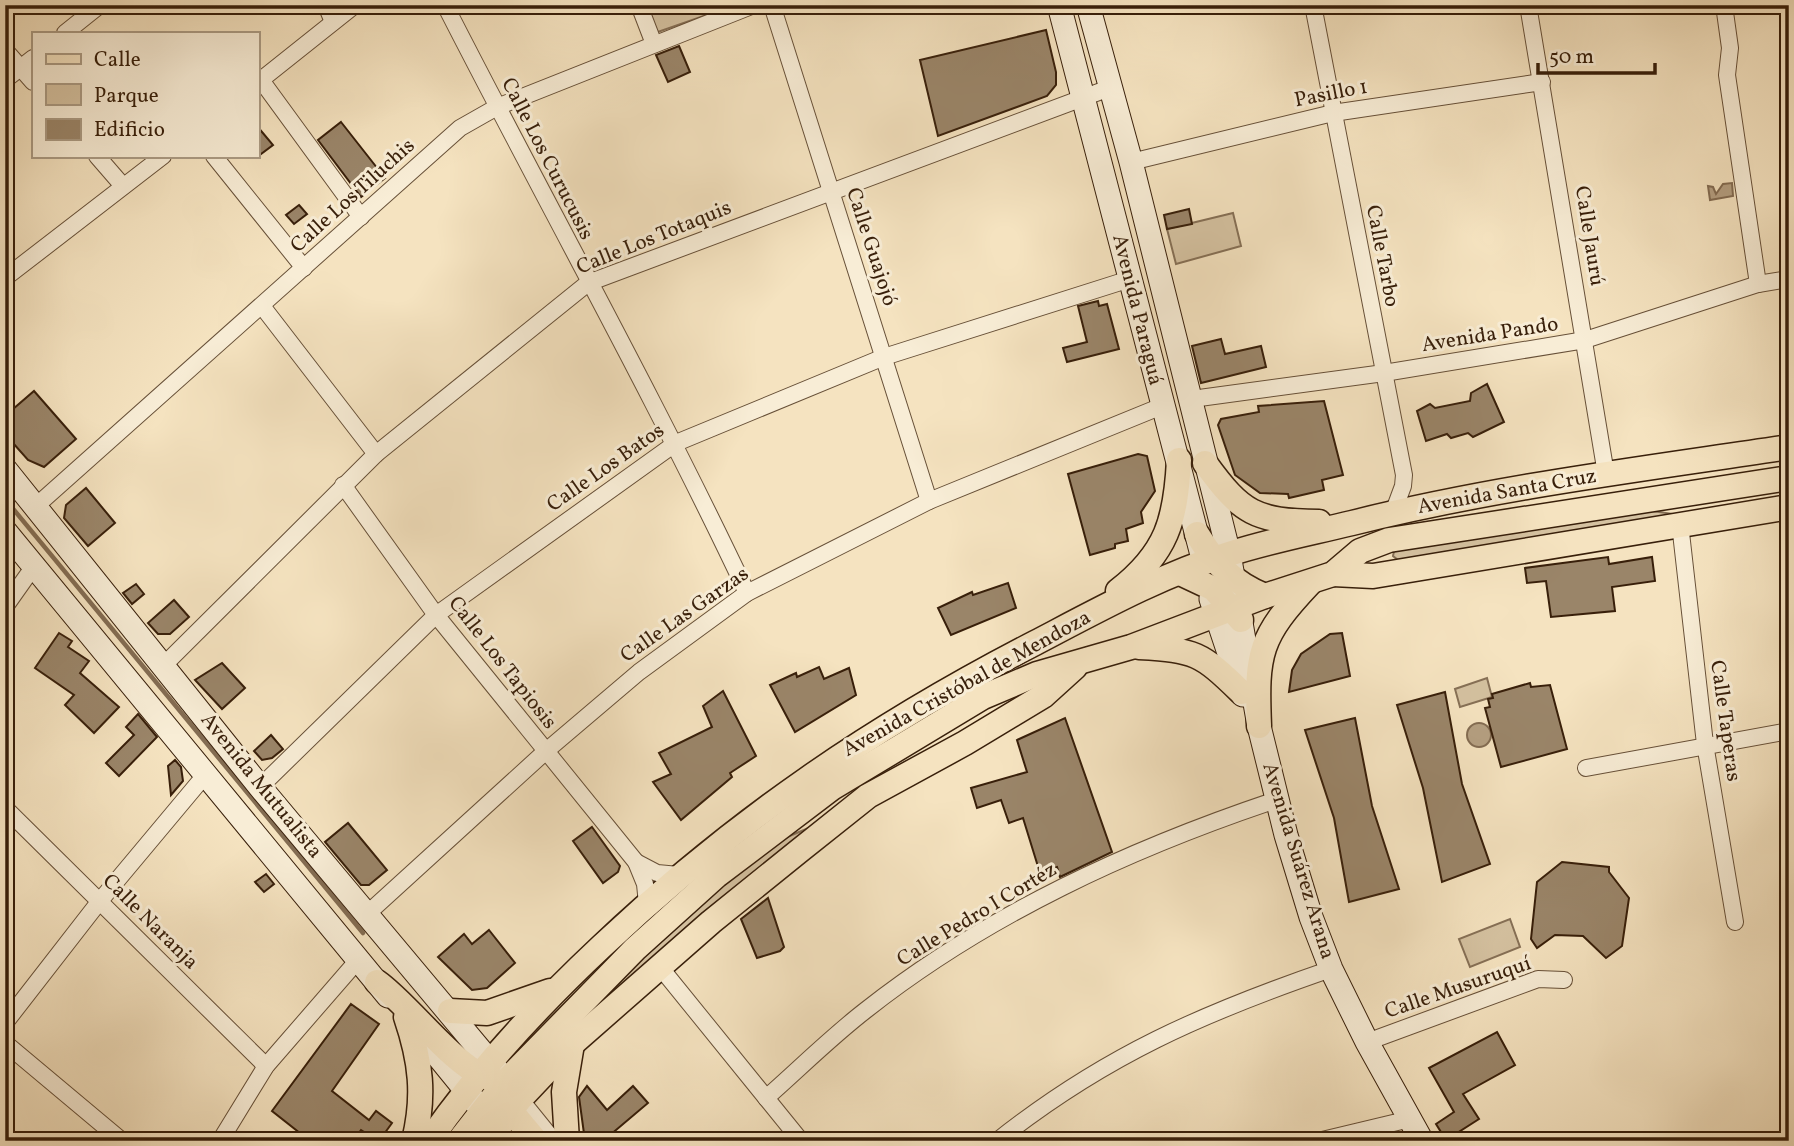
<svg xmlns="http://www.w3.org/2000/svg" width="1794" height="1146" font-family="Vollkorn,serif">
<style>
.green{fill:#d5c2a1;stroke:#867056;stroke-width:2}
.water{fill:#b5a082;stroke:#836c52;stroke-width:2}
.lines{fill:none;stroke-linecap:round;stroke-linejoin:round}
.stream{stroke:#836c52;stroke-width:4.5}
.building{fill:#9a8569;stroke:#381f0a;stroke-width:2}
.minor-casing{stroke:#675038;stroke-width:18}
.secondary-casing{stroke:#381f0a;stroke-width:25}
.primary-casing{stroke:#381f0a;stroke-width:27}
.minor{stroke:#f8edd6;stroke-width:16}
.secondary{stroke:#f8edd6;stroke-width:23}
.primary{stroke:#f5e3c0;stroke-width:24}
.labels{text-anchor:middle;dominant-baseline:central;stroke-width:6;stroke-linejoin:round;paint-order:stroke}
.street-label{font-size:21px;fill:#381f0a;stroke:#f8edd6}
</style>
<rect width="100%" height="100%" fill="#f5e3c0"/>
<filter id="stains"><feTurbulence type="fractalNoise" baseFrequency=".00286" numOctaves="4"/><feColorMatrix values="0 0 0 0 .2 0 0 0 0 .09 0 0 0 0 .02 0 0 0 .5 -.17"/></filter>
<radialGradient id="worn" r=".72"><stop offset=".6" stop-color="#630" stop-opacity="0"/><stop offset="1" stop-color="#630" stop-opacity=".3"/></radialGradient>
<g class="green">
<path d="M644,5H719L721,10L655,33Z"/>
<path d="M1233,213L1241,246L1176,264L1167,229Z"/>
<path d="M1639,509L1686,516L1398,560L1393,556L1394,551Z"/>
<path d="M1487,678L1492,697L1460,707L1455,689Z"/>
<path d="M823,822L592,1013L629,963L718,884L780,840Z"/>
<path d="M1510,919L1520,947L1470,967L1459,939Z"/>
</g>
<g class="water">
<path d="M1732,183L1733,196L1710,200L1708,186L1713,187L1716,194L1723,184Z"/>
<circle cx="1479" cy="735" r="12"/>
</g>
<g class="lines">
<path class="stream" d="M5,499L363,933"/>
</g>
<g class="building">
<path d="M1046,30L1056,72V85L1047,96L938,136L920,60Z"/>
<path d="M679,46L690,72L668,82L656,55Z"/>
<path d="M341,122L385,178L361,197L318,140Z"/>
<path d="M257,126L273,145L257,157Z"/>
<path d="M299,205L307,214L294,224L286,215Z"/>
<path d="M1189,209L1192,224L1167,229L1164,215Z"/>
<path d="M1098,301L1099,306L1107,304L1119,349L1067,362L1063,348L1087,342L1078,306Z"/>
<path d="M1221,339L1225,354L1261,346L1266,367L1201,383L1192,346Z"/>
<path d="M1487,384L1504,422L1473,437L1468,433L1451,438L1447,434L1426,441L1417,411L1430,404L1435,408L1470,401L1471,393Z"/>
<path d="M34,391L76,439L44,467L28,460L5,434V416Z"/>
<path d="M1324,401L1343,475L1322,480L1324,490L1289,498L1288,494L1260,493L1235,475L1218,425L1221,419L1259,412L1258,406Z"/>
<path d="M1138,454L1147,456L1155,491L1141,512L1143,523L1126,529L1128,541L1115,544V548L1090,555L1068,474Z"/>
<path d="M86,488L115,523L88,546L64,518L66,505Z"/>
<path d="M1608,557L1609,564L1652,557L1655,581L1612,587L1615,611L1551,617L1546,581L1527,583L1525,568Z"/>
<path d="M1008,583L1016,608L951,635L938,608L972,592L973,595Z"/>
<path d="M136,584L144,594L132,604L123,593Z"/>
<path d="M174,600L189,617L170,634H158L148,623Z"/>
<path d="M59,633L72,641L68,647L89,661L80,673L119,707L94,733L65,705L74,695L35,668Z"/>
<path d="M1342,633L1350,676L1289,692L1292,670L1301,654L1330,634Z"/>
<path d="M222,663L245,688L222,709L195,680Z"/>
<path d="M819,667L824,679L849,668L856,695L795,732L770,685L796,673L797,677Z"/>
<path d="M1530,683L1531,687L1550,685L1567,749L1501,767L1485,708L1490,707L1488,699L1493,698L1492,694Z"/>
<path d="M723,691L756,756L730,773L732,777L681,820L653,782L671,774L659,753L712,727L703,706Z"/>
<path d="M1445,692L1462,784L1490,864L1442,882L1423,788L1397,705Z"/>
<path d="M138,714L157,737L119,776L106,763L134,735L126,727Z"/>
<path d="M1065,718L1112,852L1060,877L1057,867L1040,873L1023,818L1009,823L1001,800L977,808L971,788L1027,772L1017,740Z"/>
<path d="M1355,718L1372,806L1399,889L1349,902L1334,818L1305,730Z"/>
<path d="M271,735L283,749L272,758L262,760L254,751Z"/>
<path d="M175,760L181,767L183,781L171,795L168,766Z"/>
<path d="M348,823L387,870L369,885H361L325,842Z"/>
<path d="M592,827L620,866L618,872L603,883L573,841Z"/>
<path d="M1562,862L1609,867V872L1629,898L1622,946L1606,958L1583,936L1555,935L1537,948L1531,939L1537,882Z"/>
<path d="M266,874L274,884L264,892L255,882Z"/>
<path d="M768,898L784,947L780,951L757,958L741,919Z"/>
<path d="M489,930L515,963L487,988L472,990L438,957L464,934L472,944Z"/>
<path d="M351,1004L379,1024L332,1091L369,1120L376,1111L392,1123L379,1141L361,1130L353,1141H310L272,1111Z"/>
<path d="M1497,1032L1515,1065L1463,1094L1479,1119L1446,1140L1436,1124L1454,1112L1429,1068Z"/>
<path d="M587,1086L607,1110L633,1086L648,1103L603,1141H585L579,1097Z"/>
</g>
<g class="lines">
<defs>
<g id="minor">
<path d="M326,5L333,22"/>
<path d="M445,5C545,201 653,394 747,593"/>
<path d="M639,5L654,44"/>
<path d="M772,5L929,501"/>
<path d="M1313,5L1404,475L1403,486L1393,513"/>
<path d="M1528,5L1606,474"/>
<path d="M1724,5L1730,48L1727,75L1758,284"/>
<path d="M65,33L100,5"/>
<path d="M5,50L33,82"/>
<path d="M5,80L33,58"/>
<path d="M261,80L361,217"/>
<path d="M257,83L355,5"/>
<path d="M97,156L123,186"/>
<path d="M214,156L304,268"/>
<path d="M1131,162L1333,113L1542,82"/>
<path d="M5,278L163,156"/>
<path d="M262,306L376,454"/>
<path d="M1192,399L1384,373L1585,340L1758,284L1789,279"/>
<path d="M343,485L436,615L636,862L645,884L647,904"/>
<path d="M35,507L460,128L497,107L754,5"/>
<path d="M1680,524L1705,744L1735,922"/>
<path d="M5,607L34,566"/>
<path d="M164,665L376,454L588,283L1112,87"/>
<path d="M1586,768L1789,731"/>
<path d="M260,787L436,615L676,443L884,357L1130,279"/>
<path d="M5,808L266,1066"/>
<path d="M636,862L657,873L679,875"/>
<path d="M367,914L546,751L639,672L747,593L929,501L1162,406"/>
<path d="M660,967L801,1141"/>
<path d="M5,1023L99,902L206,774"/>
<path d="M1367,1042L1538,979L1564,980"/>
<path d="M5,1043L122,1141"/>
<path d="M766,1098C799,1069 831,1037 866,1010C988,914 1130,849 1276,800"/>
<path d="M520,1099L554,1141"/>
<path d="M220,1141L266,1066L358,960"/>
<path d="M997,1141C1104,1056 1203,1013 1331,969"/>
<path d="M1318,1141L1410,1119"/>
</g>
<g id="secondary">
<path d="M1059,5L1201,551"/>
<path d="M1088,5L1131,162L1229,554L1259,726L1286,835L1311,917L1331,969L1367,1042L1422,1141"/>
<path d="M5,469L260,787L502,1076"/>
<path d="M5,531L388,996"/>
<path d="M1211,599L1243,695"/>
<path d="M424,1039L477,1104"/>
</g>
<g id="primary">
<path d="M1205,463C1242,514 1255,521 1319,522"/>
<path d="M1197,534C1215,564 1233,583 1265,596"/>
<path d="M1180,573L1214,589L1241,620"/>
<path d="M1333,574L1373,576L1789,507"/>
<path d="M1118,591C1167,553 1176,520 1179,460"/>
<path d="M1139,647C1195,650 1201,653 1241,692"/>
<path d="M1259,726C1256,653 1259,637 1310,583"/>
<path d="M377,982C410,1005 458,1073 493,1079"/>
<path d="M450,1011L487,1013L550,991"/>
<path d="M406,1017C421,1061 425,1096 414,1141"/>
<path d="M499,1102L511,1111L536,1141"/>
<path d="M429,1141C479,1069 538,1006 602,946C736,820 872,727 1035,643C1098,610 1161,575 1229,554C1269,541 1311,533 1352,523C1496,487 1643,469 1789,447"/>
<path d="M459,1141L506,1081L635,949L716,876L832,788L983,697L1037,674L1131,647L1265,596L1333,574L1360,551L1389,540L1789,478"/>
<path d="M488,1141L520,1099L572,1044L711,922L799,851L868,796L965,743L1043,696L1075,667"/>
<path d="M567,1141L564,1092L572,1044"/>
</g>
</defs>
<use href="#minor" class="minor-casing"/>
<use href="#secondary" class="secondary-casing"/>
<use href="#primary" class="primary-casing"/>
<use href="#minor" class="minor"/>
<use href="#secondary" class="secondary"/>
<use href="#primary" class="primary"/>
</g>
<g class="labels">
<g class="street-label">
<text transform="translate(1331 94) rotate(-11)">Pasillo 1</text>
<text transform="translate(547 159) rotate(63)">Calle Los Curucusis</text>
<text transform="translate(353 196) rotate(-42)">Calle Los Tiluchis</text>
<text transform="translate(1589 236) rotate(81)">Calle Jaurú</text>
<text transform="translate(654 238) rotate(-22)">Calle Los Totaquis</text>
<text transform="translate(871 247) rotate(72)">Calle Guajojó</text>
<text transform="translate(1382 256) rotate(79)">Calle Tarbo</text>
<text transform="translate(1137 310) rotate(76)">Avenida Paraguá</text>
<text transform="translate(1490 335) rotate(-9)">Avenida Pando</text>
<text transform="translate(606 468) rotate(-35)">Calle Los Batos</text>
<text transform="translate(1507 492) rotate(-10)">Avenida Santa Cruz</text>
<text transform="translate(685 615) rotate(-35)">Calle Las Garzas</text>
<text transform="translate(502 663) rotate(52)">Calle Los Tapiosis</text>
<text transform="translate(967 684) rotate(-29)">Avenida Cristóbal de Mendoza</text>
<text transform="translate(1725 721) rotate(82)">Calle Taperas</text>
<text transform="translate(261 786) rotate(51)">Avenida Mutualista</text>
<text transform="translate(1298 861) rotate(73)">Avenida Suárez Arana</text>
<text transform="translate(977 915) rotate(-31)">Calle Pedro I Cortéz</text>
<text transform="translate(150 922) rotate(45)">Calle Naranja</text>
<text transform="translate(1458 988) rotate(-19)">Calle Musuruquí</text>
</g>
</g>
<rect width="1794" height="1146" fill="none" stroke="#f5e3c0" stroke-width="28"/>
<rect x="7" y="7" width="1780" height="1132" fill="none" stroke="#381f0a" stroke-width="3.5"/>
<rect x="14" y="14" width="1766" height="1118" fill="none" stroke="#381f0a" stroke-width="2"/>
<rect x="32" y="32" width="228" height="126" fill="#f8edd6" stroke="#ab9b84" stroke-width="2"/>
<rect x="46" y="54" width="35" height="10" fill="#f5e3c0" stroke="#ab9b84" stroke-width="2"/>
<text x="94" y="66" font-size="21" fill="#381f0a">Calle</text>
<rect x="46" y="84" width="35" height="21" fill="#d5c2a1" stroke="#ab9b84" stroke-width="2"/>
<text x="94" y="102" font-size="21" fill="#381f0a">Parque</text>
<rect x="46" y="119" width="35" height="21" fill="#9a8569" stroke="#ab9b84" stroke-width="2"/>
<text x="94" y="136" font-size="21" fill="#381f0a">Edificio</text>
<path d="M1538 63v10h117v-10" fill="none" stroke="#381f0a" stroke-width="3.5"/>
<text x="1549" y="63" font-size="21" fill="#381f0a" stroke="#f8edd6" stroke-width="5" paint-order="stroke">50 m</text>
<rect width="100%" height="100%" filter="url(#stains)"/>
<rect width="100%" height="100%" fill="url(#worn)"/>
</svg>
